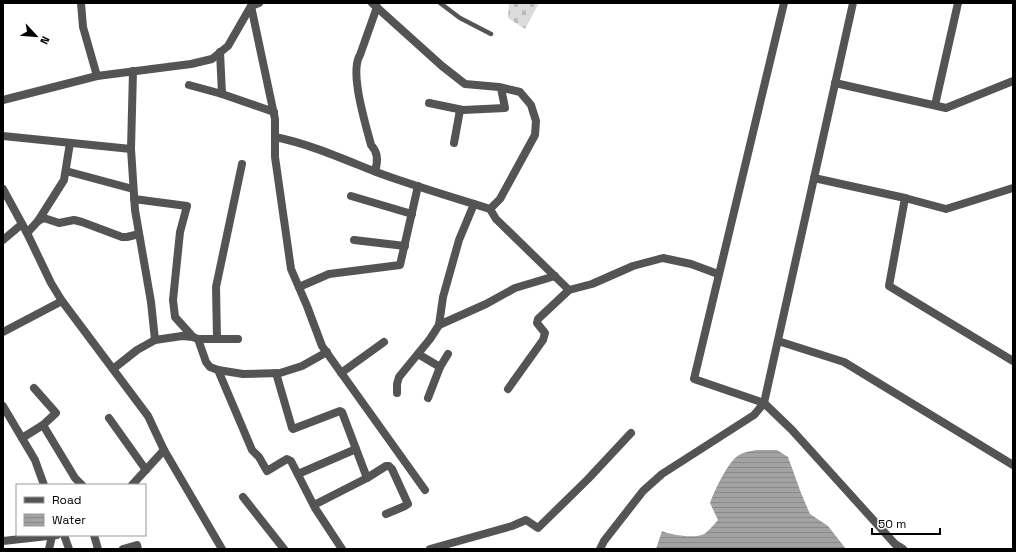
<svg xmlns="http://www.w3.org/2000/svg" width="1016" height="552" font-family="'Space Grotesk',sans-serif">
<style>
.cemetery{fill:url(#cemetery-stones)}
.water{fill:url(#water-rules)}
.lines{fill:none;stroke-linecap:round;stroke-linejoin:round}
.lane{stroke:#545454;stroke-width:4.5}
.street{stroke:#545454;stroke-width:8}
</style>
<defs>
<pattern id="cemetery-stones" width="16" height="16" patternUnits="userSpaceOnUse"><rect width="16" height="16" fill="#dbdbdb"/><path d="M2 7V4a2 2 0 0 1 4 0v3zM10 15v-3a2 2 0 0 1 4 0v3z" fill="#bababa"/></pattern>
<pattern id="water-rules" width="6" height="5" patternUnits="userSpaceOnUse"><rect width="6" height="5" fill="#a2a2a2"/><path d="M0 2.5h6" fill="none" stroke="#8a8a8a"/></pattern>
</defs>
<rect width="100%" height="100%" fill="#fff"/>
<path class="cemetery" d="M509,3H539L525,29L508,18Z"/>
<path class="water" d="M757,450H777L788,457L801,493L810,514L828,526L846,549H656L662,531C671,535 695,539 704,534C709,531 714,524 718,520L710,503C714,492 728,461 739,455C744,452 751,451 757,450Z"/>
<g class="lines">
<path class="lane" d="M440,3L460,18L491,34"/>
<g class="street">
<path d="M81,3L83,27L97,76"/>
<path d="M372,3L442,66L465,84L499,87L520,92L531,105L536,121L535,135L500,199L490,209"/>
<path d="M784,3L694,379L764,403L792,430L895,544L903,549"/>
<path d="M251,6L275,119V157L291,269L307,306L322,346L425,490"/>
<path d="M220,52L222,94"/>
<path d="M133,71L131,149L135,210L151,302L155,340"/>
<path d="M835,83L946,108L1013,81"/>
<path d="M189,85L222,94L274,112"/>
<path d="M3,100L97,76L191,64L212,59L228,46L251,6L259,3"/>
<path d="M429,103L463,110L505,108L501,88"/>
<path d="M935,105L958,3"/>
<path d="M3,136L131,149"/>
<path d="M275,137C310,144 343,159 376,172C414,186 452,197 490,209L496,219L569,290L592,284L633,266L663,258L691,264L718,274"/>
<path d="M454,143L460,110"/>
<path d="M66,171L133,189"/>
<path d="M375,171C378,162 378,152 371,145C366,125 349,72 360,55L377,7"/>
<path d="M814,178L905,198"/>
<path d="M1013,188L946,209L905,198L889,286L1013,361"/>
<path d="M3,189L27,233L51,283L62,301L148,416L164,450L222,549"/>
<path d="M351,196L412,214"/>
<path d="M134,199L187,206L180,232L173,300L175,317L193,337"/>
<path d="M38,221L64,180L70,143"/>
<path d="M27,233L38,221L44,218L59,223L74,220L82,222L122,237H127L139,234"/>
<path d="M3,240L22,224"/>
<path d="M354,240L405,246"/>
<path d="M299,287L329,274L400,265L418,186"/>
<path d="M439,325L486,304L515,288L555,276"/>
<path d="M3,332L62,301"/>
<path d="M217,338L216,287L242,164"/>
<path d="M198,339H238"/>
<path d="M778,341L844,362L1013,465"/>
<path d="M418,354L440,367"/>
<path d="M113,369L137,350L155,340L182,336L193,337L198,339L206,362L210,367L218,370L243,374L280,373L302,366L327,352"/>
<path d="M218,370L252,450L259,457L267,471L287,459L291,461L315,508L342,549"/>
<path d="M276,373L292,428L293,429L340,411L342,412L367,478"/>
<path d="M341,373L384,342"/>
<path d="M508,389L543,340L545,333L537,323L538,319L569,290"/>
<path d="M397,393V384L399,377L430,339L439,325L443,297L459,240L474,204"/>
<path d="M428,398L440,367L448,354"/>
<path d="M3,406L35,460L44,485"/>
<path d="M109,418L146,470"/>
<path d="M43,425L75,478L82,485"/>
<path d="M22,438L43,425L56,413L34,388"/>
<path d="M298,474L356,449"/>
<path d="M132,485L164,450"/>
<path d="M243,497L284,549"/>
<path d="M314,505L367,478L386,466H389L392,469L408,504L405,506L386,514"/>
<path d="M64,535L69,549"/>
<path d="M94,535L98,549"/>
<path d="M3,541L57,535"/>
<path d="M49,549L52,536"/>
<path d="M123,549L137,545L138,549"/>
<path d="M430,549L512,526L526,520L538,528L588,479L631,433"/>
<path d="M600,549L604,541L643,491L662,474L754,415L764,403L853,3"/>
</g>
</g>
<rect width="1016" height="552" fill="none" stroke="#000000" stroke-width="8"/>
<rect x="16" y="484" width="130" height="52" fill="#ffffff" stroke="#999999"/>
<rect x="24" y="497" width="20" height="6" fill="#545454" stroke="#999999"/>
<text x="52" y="504" font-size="12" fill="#000000">Road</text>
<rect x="24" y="514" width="20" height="12" fill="url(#water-rules)" stroke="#999999"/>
<text x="52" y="524" font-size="12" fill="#000000">Water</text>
<g transform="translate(36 36) rotate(116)" stroke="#ffffff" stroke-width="3" paint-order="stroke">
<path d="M0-3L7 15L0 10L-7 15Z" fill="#000000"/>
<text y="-6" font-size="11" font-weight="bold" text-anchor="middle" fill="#000000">N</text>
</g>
<path d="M872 528v6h68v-6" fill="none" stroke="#000000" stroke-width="2"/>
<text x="878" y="528" font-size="12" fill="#000000" stroke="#ffffff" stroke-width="3" paint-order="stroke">50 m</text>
</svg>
